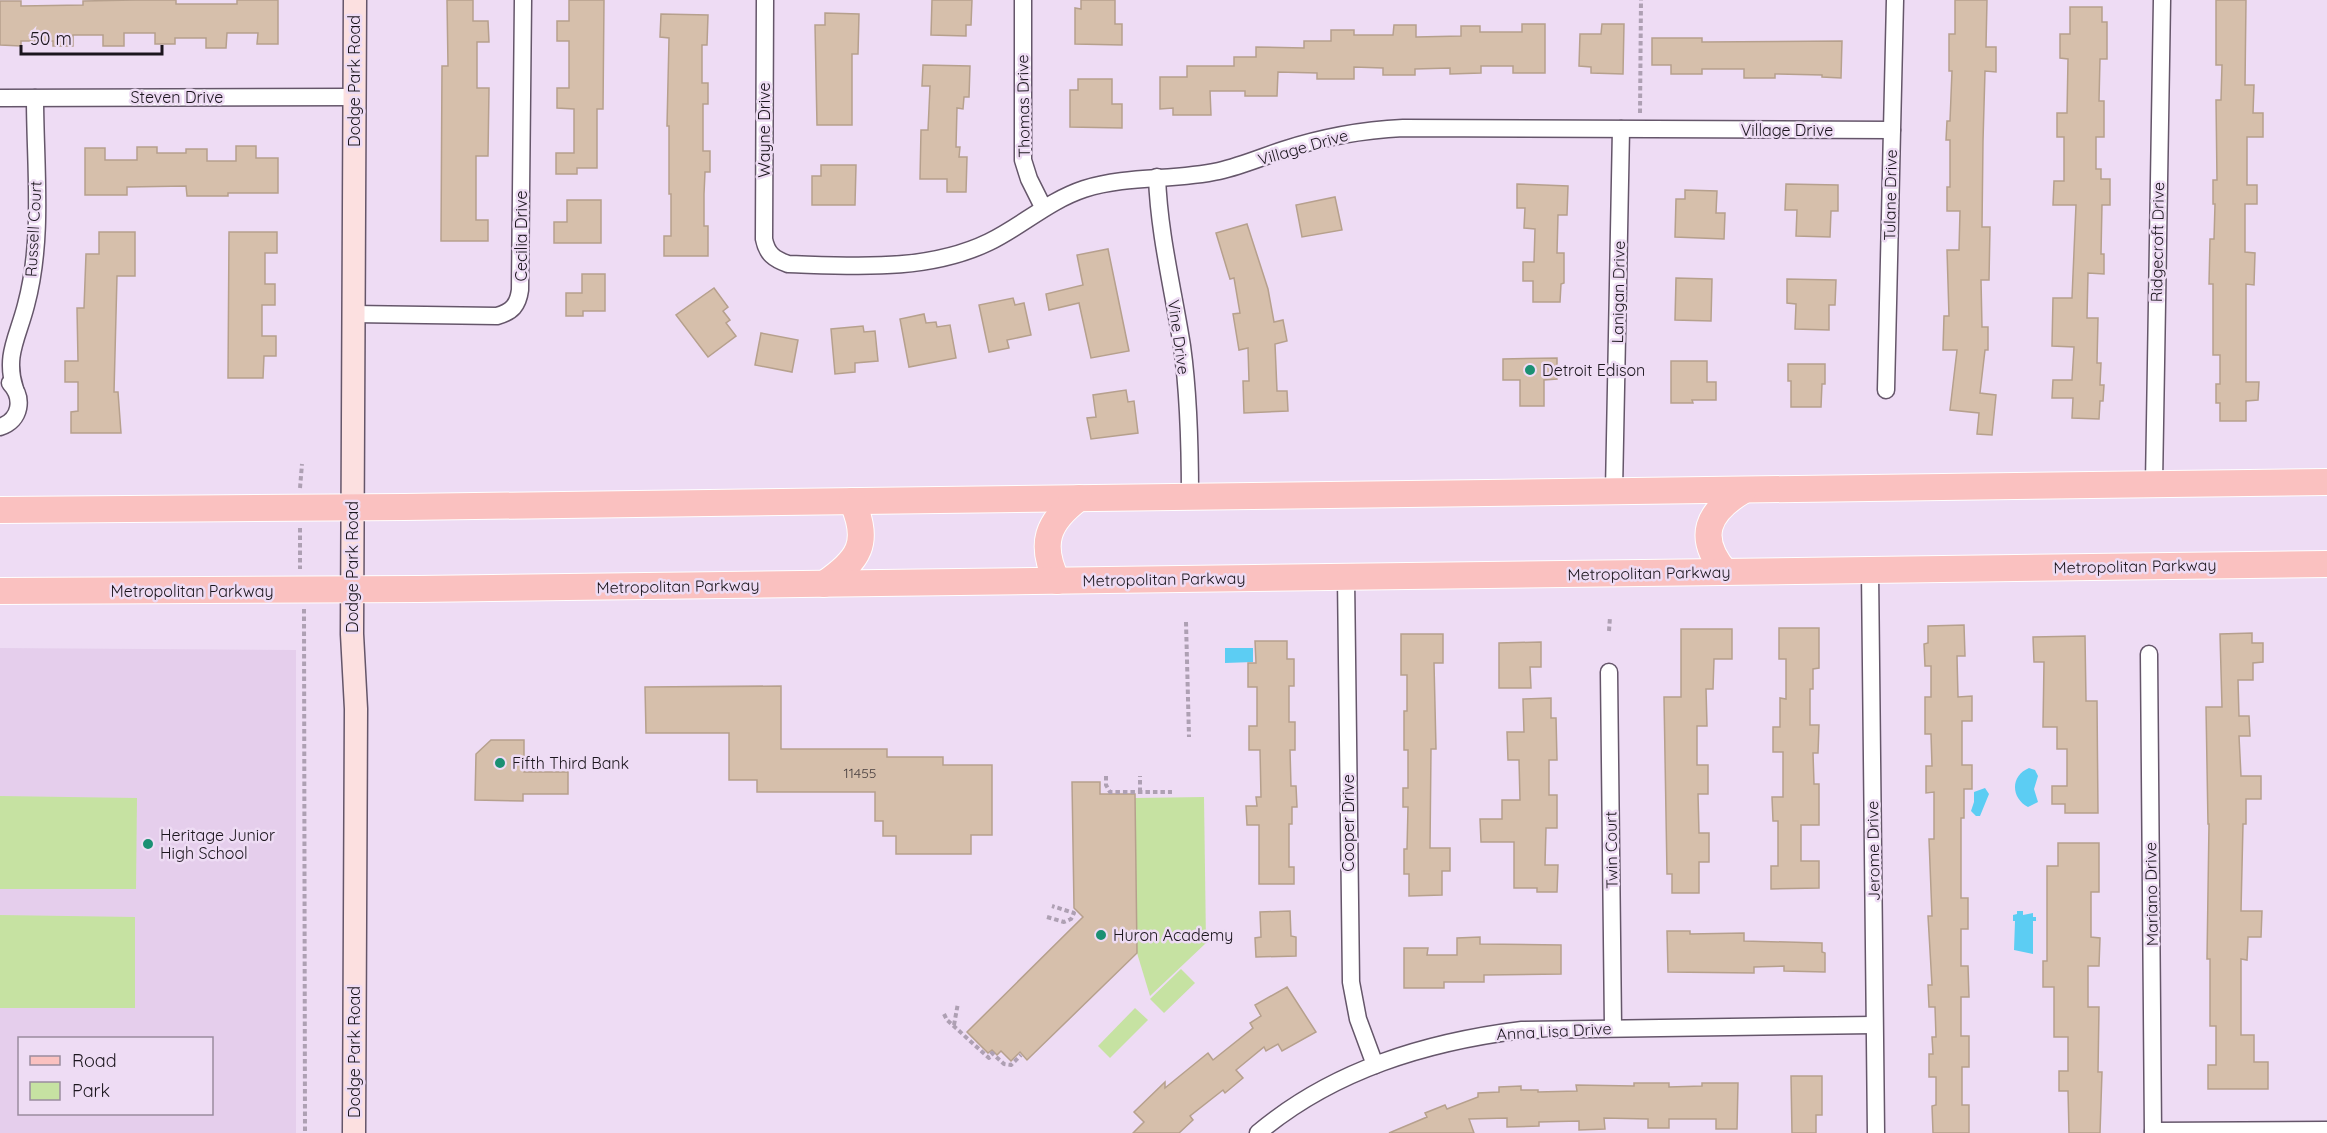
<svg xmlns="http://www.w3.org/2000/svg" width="2327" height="1133" font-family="Quicksand,sans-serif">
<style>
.built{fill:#e5ceec;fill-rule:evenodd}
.green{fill:#c6e2a2}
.water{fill:#5ccdf3}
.building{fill:#d6bfab;stroke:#b6a08d;stroke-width:1.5}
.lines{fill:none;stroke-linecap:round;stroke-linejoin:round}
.street-casing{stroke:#65566a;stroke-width:19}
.secondary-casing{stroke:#65566a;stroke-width:25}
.primary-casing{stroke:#fff;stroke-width:28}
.path{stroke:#aea0b3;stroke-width:4;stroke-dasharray:4.5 3;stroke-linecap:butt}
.street{stroke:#fff;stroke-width:16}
.secondary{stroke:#fce0e0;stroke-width:22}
.primary{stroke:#fac1c0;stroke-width:26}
.poi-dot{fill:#1b9073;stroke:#eedcf4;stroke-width:2}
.labels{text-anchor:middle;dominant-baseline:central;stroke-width:5;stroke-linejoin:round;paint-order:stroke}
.number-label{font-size:14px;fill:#4a4040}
.street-label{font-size:16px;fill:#1b151d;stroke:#eedcf4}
.poi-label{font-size:16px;fill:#1b151d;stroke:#eedcf4;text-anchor:start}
</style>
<rect width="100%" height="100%" fill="#eedcf4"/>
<path class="built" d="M0,648L296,650V1133H0ZM20,1038H212V1114H20Z"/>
<g class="green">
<path d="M0,796L137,798L136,889H0Z"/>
<path d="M1204,797L1206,943L1150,996L1137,953L1135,798Z"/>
<path d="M0,915L135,917V1008H0Z"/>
<path d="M1181,969L1195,983L1164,1013L1150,999Z"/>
<path d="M1135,1008L1148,1020L1110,1058L1098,1046Z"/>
</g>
<g class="water">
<path d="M1225,648H1253V662L1225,663Z"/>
<path d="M2029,768L2035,770L2038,776L2034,789L2038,802L2028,807C2011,798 2010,776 2029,768Z"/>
<path d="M1985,788L1989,794L1980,816H1976L1971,811L1974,802V792Z"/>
<path d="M2017,911H2023V915L2033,913V917H2036V921H2033V954L2014,950L2015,921H2013V915L2017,914Z"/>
</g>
<g class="building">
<path d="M135,0H176V4H237V0H278V44H257L258,33H227L226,48H206V38H175V44H155V33H124V46H103V35H73V46H53V41H21V46L0,45V1H21V6L83,5V1Z"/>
<path d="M447,0H473V21H488L489,42H477V88H489L488,156H476V220H488V241H441L442,66H448Z"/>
<path d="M569,0H604L603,109H597V168H577V174H556V153H574V109L557,108V88H569V41H557V21H569Z"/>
<path d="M932,0H972L971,25H966V36L931,35Z"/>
<path d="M1081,0H1115V24H1122V45L1075,44V8L1081,9Z"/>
<path d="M1955,0H1987L1986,47H1996V72L1985,71L1983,141L1982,227H1990L1989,280H1981L1982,327H1988V350H1985L1980,393L1996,395L1992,435L1977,434L1979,413L1950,410L1957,350H1943L1944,316H1949L1947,250H1959L1960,211H1947V187H1950V140H1946L1947,121H1950L1952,71H1949V34H1955Z"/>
<path d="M2216,0H2246L2245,85H2254L2253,113H2263V137H2247V185H2257V204H2245V252L2255,253L2254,285L2246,284V382H2259L2258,400L2246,401V421H2220V403H2216V384H2220V355H2213V284H2209L2210,239H2214L2215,204H2213V180H2217L2216,100H2221L2222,65H2216Z"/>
<path d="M2070,7H2102V22H2107V59H2100L2099,101H2104V137H2096V169H2101V179H2110V205H2102L2101,254H2104V274L2088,273L2087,318H2098L2097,363H2101L2100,385H2104L2103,401H2100L2099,419L2072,418L2073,398H2052L2053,380H2072L2074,347L2052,346L2053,298H2072L2076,205H2053L2054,181H2064V137H2057V113H2067L2068,59L2060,58V34H2070Z"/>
<path d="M825,13L859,14L858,54H852V125H817L815,25H825Z"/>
<path d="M661,14L708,15L707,45H702V83H708V104H703V151H710V172H705L704,194V226H708V256H664V236H671V194H669V126H667L669,38L660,37Z"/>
<path d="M1522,24H1545V73H1513V66H1481V73L1450,74V68L1415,69V75H1383V68L1354,67V79H1317V73L1278,72L1277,96H1245V91H1210L1211,115H1173V108L1160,109V77H1187V66H1234V57H1256V47L1304,48V41H1331V30H1354V35H1393L1394,25H1416V37L1461,36V26H1480V32H1522Z"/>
<path d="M1602,24H1624L1623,74L1591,73V67L1579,66L1580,34H1601Z"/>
<path d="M1652,38H1702V42L1842,41L1841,78L1822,77V75L1775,74V78H1744V69H1702V74H1671V65H1652Z"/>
<path d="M923,65L970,66L969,97H964L963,109L957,108L956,147H960L959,157H967L966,192H947V179H920L921,130H928L930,86H922Z"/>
<path d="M1078,79H1112V104H1122V128L1070,127V90H1078Z"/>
<path d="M236,146H256V158H278V193H228V196H187L186,186L127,187V195H85V148H105V160H137V147H157V153H186V149H207V161H236Z"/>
<path d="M821,165H856L855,205H812V176H821Z"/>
<path d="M1517,184L1568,186L1567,215H1558L1557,253H1564V283L1561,284L1560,302H1533V281H1523V262H1534L1535,229L1524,228L1525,208H1517Z"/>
<path d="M1786,184L1838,185V211H1831L1830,237L1796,236L1797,210H1785Z"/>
<path d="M1685,190L1717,191L1716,213H1725L1724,239L1675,237L1676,199H1685Z"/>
<path d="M1335,197L1342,230L1302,237L1296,205Z"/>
<path d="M567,200H601V243H554V222H567Z"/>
<path d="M1247,224L1268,289L1274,322L1283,320L1287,341L1275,344L1277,391H1287L1288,411L1244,413L1243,381H1249L1248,348L1239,350L1233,314L1240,313L1234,278L1230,279L1216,233Z"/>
<path d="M99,232H135V276H117L114,392H118L121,433H71V412L78,411V382H65V361H78L77,308H84L86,254H99Z"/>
<path d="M229,232H277V253H265V284H275V305H262V336H276V356H264L263,378H228Z"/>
<path d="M1108,249L1129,351L1091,358L1079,303L1049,310L1046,294L1083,285L1077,255Z"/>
<path d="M582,274H605V311H583V316H566V293H582Z"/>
<path d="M1676,278L1712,279L1711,321L1675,320Z"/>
<path d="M1787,279L1836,280L1835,305H1829V330L1795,329L1796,304L1787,303Z"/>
<path d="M714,288L728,307L723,311L730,320L726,323L736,336L708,357L676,315Z"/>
<path d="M1013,298L1015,305L1024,303L1031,335L1007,340L1009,348L989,352L979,305Z"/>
<path d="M924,314L926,323L936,322L937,327L950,325L956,358L909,367L900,319Z"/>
<path d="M863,326L864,332L875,331L878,361L855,363V372L835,374L831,329Z"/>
<path d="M761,333L798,340L792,372L755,365Z"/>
<path d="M1557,358V379L1544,380V406H1520V380H1503V359Z"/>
<path d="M1671,361H1707V382H1716V400H1692L1693,403H1671Z"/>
<path d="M1788,364H1825V384H1822L1821,407H1791V381H1788Z"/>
<path d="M1126,390L1128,402L1134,401L1138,433L1091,439L1087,418L1096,417L1093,395Z"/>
<path d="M1964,625L1965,656H1957L1958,697L1972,696V721H1962V765H1972V789H1964V818H1961V898H1968V929H1961V966H1968L1969,997H1961V1036H1969V1067H1962V1105H1969V1133H1933L1932,1106L1936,1105V1077H1929V1054H1933L1932,1037H1936L1935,1007H1929L1928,985H1932L1928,916H1932L1929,839H1934V792L1926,793V766H1932L1931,734H1925V697H1931V666H1925L1924,644L1928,643V626Z"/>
<path d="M1779,628H1819V668L1813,669V689H1810V725H1819L1818,753H1813L1814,784H1819V825H1801V861H1819V888L1771,889V866H1778V821H1773L1772,797H1783V752H1773V727H1780V698L1786,699V659H1779Z"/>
<path d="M1681,629H1732V659H1714L1713,689H1706L1707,726H1697V765H1708V794H1698L1699,833H1709V862H1699V893H1672V874H1667L1664,697H1681Z"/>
<path d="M2252,633V643H2263V662L2253,663V680H2238L2239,716H2249L2250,736H2239L2241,776H2261V799H2246V824H2243L2241,911H2262L2261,937H2248L2247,960L2241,959V1035H2254V1062H2268V1089H2208V1065H2216V1026H2210V959H2207L2209,824H2208L2206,707H2222L2220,634Z"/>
<path d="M1401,634H1443V663H1434L1436,749H1431L1430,848H1450V871H1442V895L1409,896V874H1404V849H1407L1408,807H1403V788H1408V750H1404V711H1407V675H1401Z"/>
<path d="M2085,636L2086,701H2097L2098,813H2065V804H2052V786H2067V749H2057V727H2043L2044,662H2034L2033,637Z"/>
<path d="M1255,641H1287V659H1294V686H1289V722H1295V750H1290L1291,786H1296L1297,807H1292V824H1289V867H1294V884H1259V825H1247L1246,806H1257L1256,797H1261L1260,750H1249V726H1257V687H1248V663H1256Z"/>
<path d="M1541,642V667H1530L1531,688H1499V643Z"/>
<path d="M781,686V749H887V757H943V765H992V835H971V854H896V836H883V821H875V792H757V780H729V733H646L645,687Z"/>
<path d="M1551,698V718H1556L1557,760H1549V795H1557V828H1546L1545,865H1558L1557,892H1537V888H1514V842H1481L1480,819H1502V800H1520L1519,760H1508L1507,732H1524L1523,699Z"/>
<path d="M491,740H524V772H568V794H523V801L475,800L476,754Z"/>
<path d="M1072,782H1100V794H1135L1137,953L1027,1060L1020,1052L1011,1061L1001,1051L997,1055L992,1050L988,1053L967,1032L1083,917L1074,908Z"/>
<path d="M2058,843H2099V892H2091V937L2100,938L2099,966H2088V1007H2099L2098,1072H2102L2100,1133H2069L2068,1091H2059V1071H2068V1037H2054V987H2043V961H2047V866H2058Z"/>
<path d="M1290,911L1291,936L1296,937V956L1256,957L1255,938L1261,937L1260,912Z"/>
<path d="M1667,931H1690V934L1744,933V941L1822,943V952L1825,953V972L1784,971V966L1754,967V973L1668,972Z"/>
<path d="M1480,937V944L1561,945V974L1484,975V982H1444V988H1404V948H1428L1427,955H1457V938Z"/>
<path d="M1287,987L1316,1032L1282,1051L1278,1044L1266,1051L1264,1047L1236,1070L1243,1078L1225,1093L1223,1090L1190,1116L1193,1120L1179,1133H1133L1144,1122L1134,1112L1165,1082V1088L1208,1053L1213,1060L1253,1028L1250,1023L1261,1016L1255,1005Z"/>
<path d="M1791,1076H1822V1115H1816V1133H1792Z"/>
<path d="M1634,1083H1669V1087L1702,1086V1083H1738L1737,1129H1716V1119H1669V1128H1648V1119L1604,1118L1605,1129L1579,1130V1121L1539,1122V1126L1507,1127V1118L1469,1119L1474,1133H1389L1427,1117L1425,1113L1445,1105L1447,1109L1478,1097V1093L1499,1092V1087L1521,1086V1090H1538V1092L1577,1091L1576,1085L1634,1086Z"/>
</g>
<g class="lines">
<defs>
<g id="street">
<path d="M765,0L764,239C767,254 774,259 788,264C855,266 927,272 989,242C1022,226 1048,201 1084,189C1128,175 1174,181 1219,171C1241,166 1262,157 1283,150C1323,137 1361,130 1403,128L1892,130"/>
<path d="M1023,0V160L1029,179L1043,207"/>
<path d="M0,98L354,97"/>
<path d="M1157,177C1159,234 1173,289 1182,346C1189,396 1190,446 1190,497"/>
<path d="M353,314L497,316C512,312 518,305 520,290L523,0"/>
<path d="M15,389C4,356 18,337 26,305C44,238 35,166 35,98"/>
<path d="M1886,390L1895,0"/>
<path d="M0,427C21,420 24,398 10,383"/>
<path d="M2154,484L2162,0"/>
<path d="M1614,491L1621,129"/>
<path d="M1870,570L1876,1133"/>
<path d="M1346,577L1351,982L1358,1019L1375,1065"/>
<path d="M2149,654L2153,1133"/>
<path d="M1609,672L1613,1027"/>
<path d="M2153,1131L2327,1130"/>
<path d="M1258,1133C1333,1070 1426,1042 1522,1030L1874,1025"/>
</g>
<path id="secondary" d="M354,1133L356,709L352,634L355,0"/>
<g id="primary">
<path d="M0,510L404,507L2327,482"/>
<path d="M1725,572C1696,537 1707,512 1744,490"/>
<path d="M1057,581C1039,544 1047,522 1079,498"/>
<path d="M824,584C859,560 871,543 852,501"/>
<path d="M0,591L418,589L2327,564"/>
</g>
</defs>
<use href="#street" class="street-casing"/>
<use href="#secondary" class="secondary-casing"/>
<use href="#primary" class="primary-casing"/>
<g class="path">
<path d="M1640,113L1641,0"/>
<path d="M300,488L302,464"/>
<path d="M300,528V569"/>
<path d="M304,609L305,1133"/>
<path d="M1186,622L1189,737"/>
<path d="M1609,631L1610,617"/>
<path d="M1106,776V785L1110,792H1172"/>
<path d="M1140,792V776"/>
<path d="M1047,917L1064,922L1071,919L1074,913L1052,906"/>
<path d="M944,1014L947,1020L989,1058L992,1053L1004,1064L1011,1065L1021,1055"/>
<path d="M954,1025L958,1003"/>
</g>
<use href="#street" class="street"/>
<use href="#secondary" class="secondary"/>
<use href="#primary" class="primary"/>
</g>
<g class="poi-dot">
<circle cx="1530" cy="370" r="6"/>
<circle cx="500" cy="763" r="6"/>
<circle cx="148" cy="844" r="6"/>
<circle cx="1101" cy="935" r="6"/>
</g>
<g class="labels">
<g class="number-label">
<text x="860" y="773">11455</text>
</g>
<g class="street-label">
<text transform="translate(354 81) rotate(-90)">Dodge Park Road</text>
<text x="177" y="97">Steven Drive</text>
<text transform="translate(1023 106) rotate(-91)">Thomas Drive</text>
<text transform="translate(764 130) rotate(-90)">Wayne Drive</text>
<text x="1787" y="130">Village Drive</text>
<text transform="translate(1303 147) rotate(-16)">Village Drive</text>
<text transform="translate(1890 195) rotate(-89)">Tulane Drive</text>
<text transform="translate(33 229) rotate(-87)">Russell Court</text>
<text transform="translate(521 236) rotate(-90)">Cecilia Drive</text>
<text transform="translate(2157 242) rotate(-89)">Ridgecroft Drive</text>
<text transform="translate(1618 292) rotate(-89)">Lanigan Drive</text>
<text transform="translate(1179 337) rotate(82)">Vine Drive</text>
<text transform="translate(2135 566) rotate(-1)">Metropolitan Parkway</text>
<text transform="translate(352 567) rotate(-90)">Dodge Park Road</text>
<text transform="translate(1649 573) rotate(-1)">Metropolitan Parkway</text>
<text transform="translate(1164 579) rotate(-1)">Metropolitan Parkway</text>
<text transform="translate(678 586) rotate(-1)">Metropolitan Parkway</text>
<text x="192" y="591">Metropolitan Parkway</text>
<text transform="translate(1348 823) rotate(-90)">Cooper Drive</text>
<text transform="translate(1611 850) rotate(-91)">Twin Court</text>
<text transform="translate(1873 851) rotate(-91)">Jerome Drive</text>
<text transform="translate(2151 894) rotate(-91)">Mariano Drive</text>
<text transform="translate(1554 1031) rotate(-3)">Anna Lisa Drive</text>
<text transform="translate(354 1052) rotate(-90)">Dodge Park Road</text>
</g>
<g class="poi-label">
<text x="1542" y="370">Detroit Edison</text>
<text x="512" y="763">Fifth Third Bank</text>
<text x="160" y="835">Heritage Junior<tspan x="160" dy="18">High School</tspan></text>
<text x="1113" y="935">Huron Academy</text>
</g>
</g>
<rect x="18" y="1037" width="195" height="78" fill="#eedcf4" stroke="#9a8c9e" stroke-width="1.5"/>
<rect x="30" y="1056" width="30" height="9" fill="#fac1c0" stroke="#9a8c9e" stroke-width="1.5"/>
<text x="72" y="1067" font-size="18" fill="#1b151d">Road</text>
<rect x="30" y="1082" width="30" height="18" fill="#c6e2a2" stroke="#9a8c9e" stroke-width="1.5"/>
<text x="72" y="1097" font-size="18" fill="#1b151d">Park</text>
<path d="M21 45v9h141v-9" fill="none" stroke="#1b151d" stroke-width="3"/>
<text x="30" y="45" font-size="18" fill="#1b151d" stroke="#eedcf4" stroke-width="4.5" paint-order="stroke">50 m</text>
</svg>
